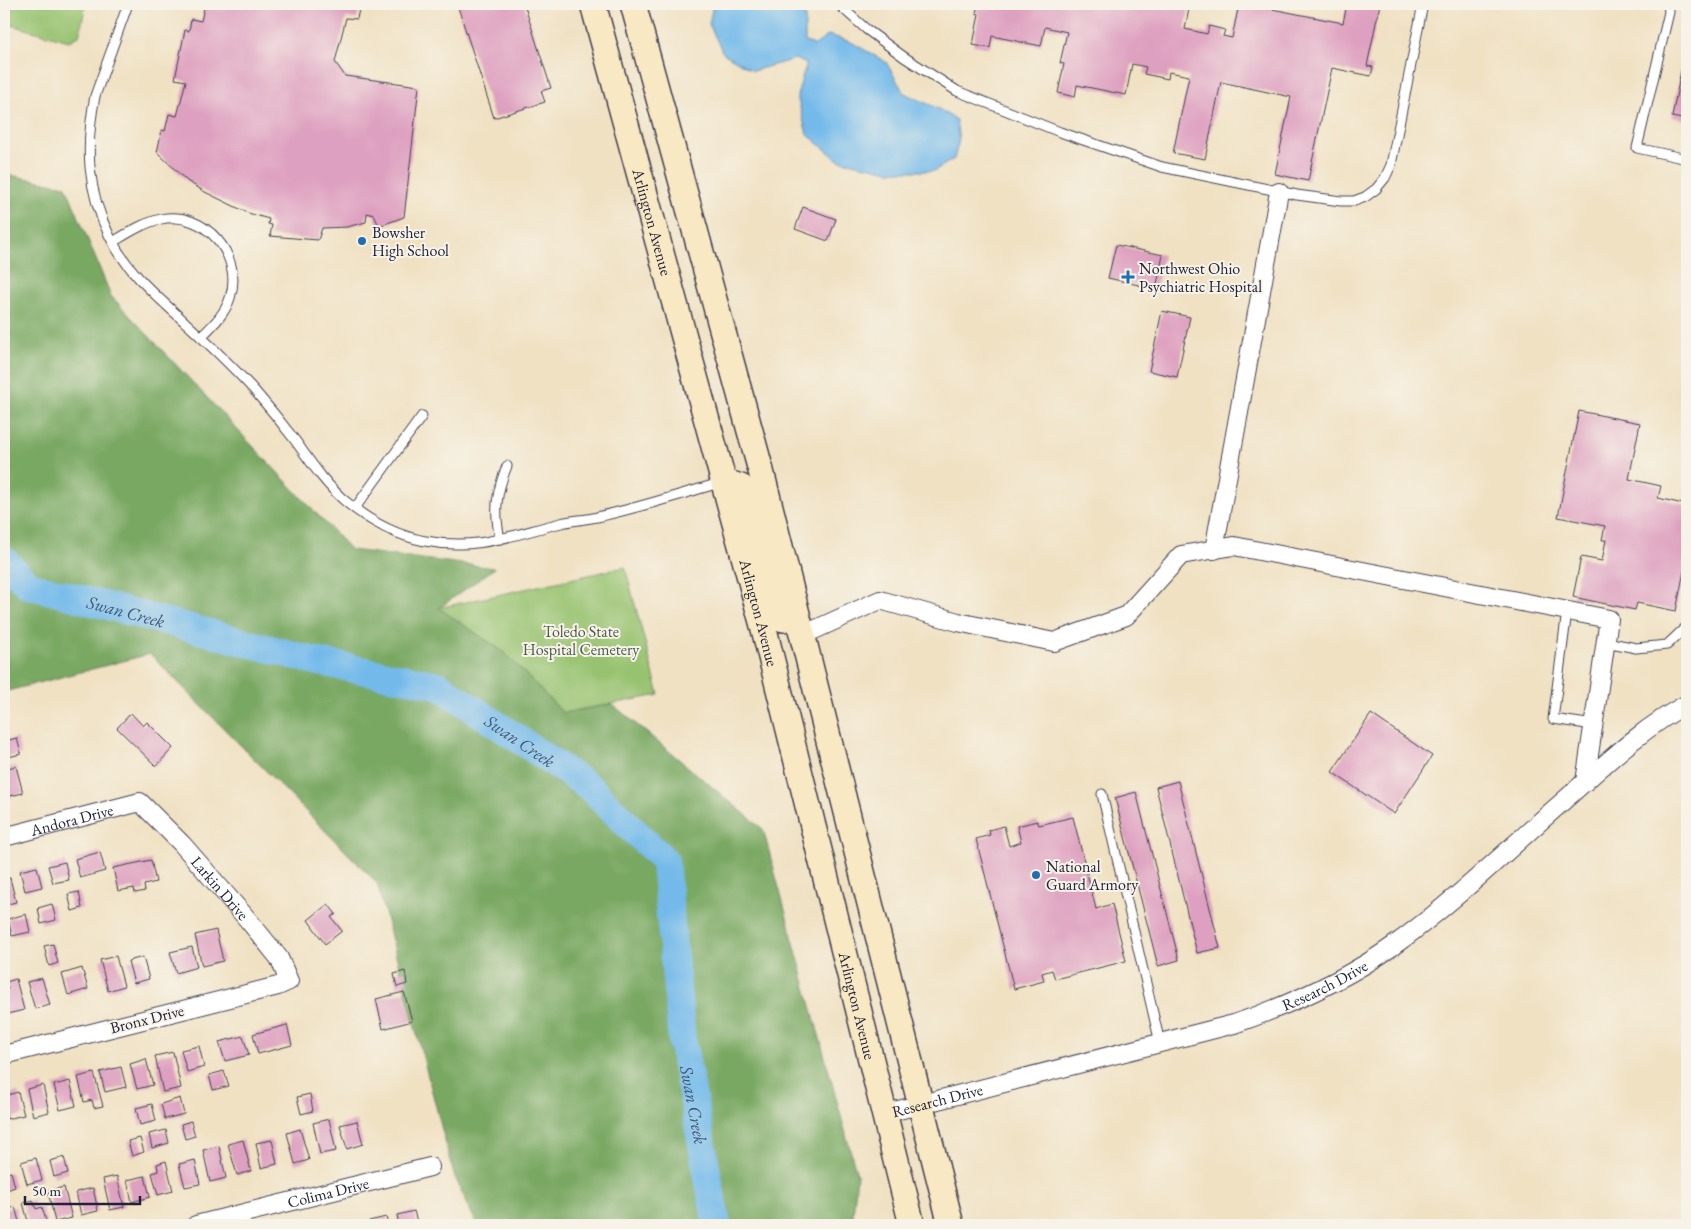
<svg xmlns="http://www.w3.org/2000/svg" width="1691" height="1229" font-family="'EB Garamond',serif">
<style>
.green{fill:#97c26f;stroke:#5c7255}
.forest{fill:#79a862;stroke:#4e654e}
.water{fill:#73baea;stroke:#4a6e92}
.lines{fill:none;stroke-linecap:round;stroke-linejoin:round}
.river{stroke:#73baea;stroke-width:28}
.building{fill:#dea0c0}
.lane-casing{stroke:#413f4f;stroke-width:11}
.street-casing{stroke:#413f4f;stroke-width:20}
.secondary-casing{stroke:#413f4f;stroke-width:28}
.lane{stroke:#fff;stroke-width:9}
.street{stroke:#fff;stroke-width:18}
.secondary{stroke:#f8e8c3;stroke-width:25}
.poi-dot{fill:#1f6fb2;stroke:#f7f3e8;stroke-width:2}
.labels{text-anchor:middle;dominant-baseline:central;stroke-width:4;stroke-linejoin:round;paint-order:stroke}
.street-label{font-size:16px;fill:#22223b;stroke:#f7f3e8}
.poi-label{font-size:16px;fill:#22223b;stroke:#f7f3e8;text-anchor:start}
.park-label{font-size:16px;fill:#4b5a4d;stroke:#f7f3e8}
.water-label{font-size:18px;font-style:italic;fill:#3e5778;stroke:#f7f3e8}
</style>
<rect width="100%" height="100%" fill="#f7f3e8"/>
<filter id="ink" filterUnits="userSpaceOnUse"><feTurbulence type="fractalNoise" baseFrequency=".02" numOctaves="2"/><feDisplacementMap in="SourceGraphic" scale="10" xChannelSelector="R" yChannelSelector="G"/><feConvolveMatrix kernelMatrix="1 2 1 2 8 2 1 2 1" color-interpolation-filters="sRGB"/></filter>
<filter id="wash" filterUnits="userSpaceOnUse"><feTurbulence type="fractalNoise" baseFrequency=".0096" numOctaves="4" result="noise"/><feDisplacementMap in="SourceGraphic" scale="20" xChannelSelector="R" yChannelSelector="G"/><feGaussianBlur stdDeviation="1.12" result="paint"/><feColorMatrix in="noise" values="0 0 0 0 0 0 0 0 0 0 0 0 0 0 0 0 0 1.4 0 .05"/><feComposite in="paint" operator="in"/></filter>
<g filter="url(#wash)">
<rect width="100%" height="100%" fill="#f0e1c3"/>
<g class="green">
<path d="M4,4H86L79,36L69,41L4,23Z"/>
<path d="M625,567L659,695L563,713L505,653L438,608Z"/>
</g>
<path class="forest" d="M4,174L66,186L111,296L351,550L495,568L439,608L505,653L563,713L612,704L763,829L857,1175L852,1225H477L454,1175L377,883L150,654L4,692Z"/>
<path class="water" d="M713,4H805V42L815,45L829,35L851,42L886,62L904,93L937,108L956,120L959,140L954,159L934,171H889L838,160L807,134L797,96L806,64L795,59L753,71L723,53L709,24Z"/>
<g class="lines">
<path class="river" id="s1" d="M4,560L28,585L319,662L438,685L588,786L665,861L682,1040L717,1225"/>
</g>
<g id="blocks">
<g class="building">
<path d="M205,4H360L357,19L346,18L335,62L345,76L419,86L404,217L379,226L374,215L367,213L366,222L347,227L322,228L318,240L270,236L272,225L268,224L269,219L248,213L205,192L187,181L157,152L162,130L165,131L169,114L177,116L186,81L175,79L185,30L189,31L191,19L201,21Z"/>
<path d="M457,4H524L551,88L541,91L545,102L494,118Z"/>
<path d="M978,4H1190L1185,29L1207,34L1209,26L1225,30L1223,36L1232,38L1239,4H1273L1272,9L1343,23L1347,4H1380L1367,66L1373,67L1371,76L1332,68L1308,181L1275,174L1291,97L1221,82L1205,159L1173,153L1189,76L1169,72L1168,79L1144,74L1146,67L1132,64L1126,95L1077,85L1075,97L1058,93L1064,64L1060,63L1067,32L1045,27L1041,46L992,36L990,48L973,45L979,14L976,13Z"/>
<path d="M1686,45H1687V120L1672,117Z"/>
<path d="M803,207L836,219L828,241L795,229Z"/>
<path d="M1116,245L1163,255L1156,289L1108,278Z"/>
<path d="M1162,311L1190,317L1177,377L1149,371Z"/>
<path d="M1579,411L1640,423L1629,479L1661,486L1658,498L1687,505V556L1676,611L1637,603L1635,610L1573,597L1581,557L1602,561L1606,540H1602L1605,526L1558,517Z"/>
<path d="M131,713L143,726L147,722L173,748L156,766L117,728Z"/>
<path d="M1371,714L1432,756L1394,814L1332,772Z"/>
<path d="M17,738L21,754L4,758V741Z"/>
<path d="M16,766L23,793L6,797L4,788V769Z"/>
<path d="M1178,781L1220,948L1197,953L1156,787Z"/>
<path d="M1136,792L1179,960L1158,966L1115,798Z"/>
<path d="M1073,817L1096,909L1112,904L1126,961L1055,979L1052,970L1042,973L1044,981L1014,989L976,839L990,835L989,830L1004,826L1009,846L1021,842L1017,826L1037,821L1039,825Z"/>
<path d="M100,852L105,871L80,878L75,859Z"/>
<path d="M151,860L156,882L144,885L145,891L135,893L134,888L118,891L113,868Z"/>
<path d="M65,862L69,880L53,883L48,866Z"/>
<path d="M37,867L42,887L25,891L20,871Z"/>
<path d="M7,876L8,878H10L16,902L4,905V877Z"/>
<path d="M79,892L82,908L72,911L68,894Z"/>
<path d="M52,904L56,920L41,924L38,908Z"/>
<path d="M328,904L336,914L331,917L342,931L325,944L308,920Z"/>
<path d="M26,914L30,932L12,936L8,919Z"/>
<path d="M216,930L223,961L202,966L195,935Z"/>
<path d="M53,944L58,963L49,966L44,946Z"/>
<path d="M192,947L197,967L176,973L170,952Z"/>
<path d="M116,956L124,986L108,991L100,960Z"/>
<path d="M143,957L149,979L134,983L128,961Z"/>
<path d="M82,968L88,989L68,995L62,974Z"/>
<path d="M405,971L407,984L397,987L394,974Z"/>
<path d="M42,978L50,1005L35,1009L27,982Z"/>
<path d="M16,979L24,1010L7,1014L4,1003V991L8,989L6,982Z"/>
<path d="M404,992L412,1021L383,1029L376,999Z"/>
<path d="M287,1025L292,1045L258,1054L253,1034Z"/>
<path d="M243,1036L249,1055L225,1061L219,1042Z"/>
<path d="M199,1046L204,1067L187,1072L181,1050Z"/>
<path d="M173,1052L181,1088L163,1092L155,1056Z"/>
<path d="M146,1059L153,1085L137,1089L130,1064Z"/>
<path d="M121,1067L126,1087L105,1092L100,1072Z"/>
<path d="M224,1071L229,1086L213,1090L209,1075Z"/>
<path d="M94,1073L103,1106L94,1108L92,1100L84,1102L78,1077Z"/>
<path d="M70,1081L76,1106L60,1110L54,1085Z"/>
<path d="M43,1085L49,1112L33,1116L27,1089Z"/>
<path d="M18,1092L24,1115L7,1119L4,1104V1096Z"/>
<path d="M310,1094L313,1111L301,1114L297,1097Z"/>
<path d="M180,1098L184,1114L165,1119L161,1104Z"/>
<path d="M152,1104L156,1121L140,1125L136,1108Z"/>
<path d="M329,1119L336,1151L320,1154L313,1123Z"/>
<path d="M191,1121L195,1136L185,1139L181,1124Z"/>
<path d="M357,1121L363,1144L347,1149L340,1125Z"/>
<path d="M300,1129L309,1160L295,1164L287,1133Z"/>
<path d="M166,1130L169,1143L152,1148L149,1134Z"/>
<path d="M140,1138L144,1152L132,1156L128,1141Z"/>
<path d="M243,1140L251,1171L237,1175L228,1144Z"/>
<path d="M272,1140L277,1164L261,1168L256,1143Z"/>
<path d="M219,1146L226,1178L210,1182L203,1150Z"/>
<path d="M64,1157L68,1173L54,1177L50,1161Z"/>
<path d="M36,1158L42,1180L27,1184L21,1162Z"/>
<path d="M195,1160L200,1184L185,1187L179,1164Z"/>
<path d="M166,1161L173,1191L158,1195L152,1173L158,1171L157,1164Z"/>
<path d="M11,1172L15,1187L4,1191V1174Z"/>
<path d="M117,1176L124,1207L110,1210L103,1179Z"/>
<path d="M145,1176L150,1197L132,1202L127,1180Z"/>
<path d="M64,1187L72,1218L55,1222L48,1191Z"/>
<path d="M93,1188L98,1211L81,1215L76,1192Z"/>
<path d="M33,1200L36,1209L42,1207L47,1224L29,1225L23,1203Z"/>
<path d="M15,1207L20,1225H4V1210Z"/>
<path d="M414,1211L418,1225H399L397,1215Z"/>
<path d="M386,1217L388,1225H370L369,1221Z"/>
</g>
</g>
</g>
<g filter="url(#ink)">
<use href="#blocks" fill-opacity="0" stroke="#413f4f" stroke-width="1"/>
<g class="lines">
<defs>
<g id="lane">
<path d="M128,4L95,96C85,146 87,191 110,237C128,273 157,296 187,324C210,345 233,367 254,390C268,406 281,422 294,439C310,461 324,483 345,501C369,521 394,535 425,541C478,551 511,535 561,523C573,520 585,520 597,517C639,508 681,494 723,482"/>
<path d="M838,4L866,29L904,57L957,91L1060,132L1162,167L1297,195L1341,201H1354L1365,197L1376,189L1385,178L1391,165L1423,4"/>
<path d="M1668,4L1669,12L1637,148L1687,159"/>
<path d="M113,242C128,233 143,223 161,219C205,210 244,256 230,298C225,314 213,325 201,337"/>
<path d="M355,508L422,416"/>
<path d="M500,539C494,511 496,493 507,466"/>
<path d="M1567,611L1553,719L1594,725"/>
<path d="M1606,642L1636,648L1667,645L1687,626"/>
<path d="M1102,794L1160,1043"/>
</g>
<g id="street">
<path d="M1214,550L1279,192"/>
<path d="M803,635L880,600L958,622L1054,642L1126,616L1181,555L1234,546L1609,619L1585,782"/>
<path id="s2" d="M4,837L140,802L182,844L249,921L279,958L289,981L278,986L4,1055"/>
<path id="s3" d="M883,1114L1234,1024C1289,1005 1345,980 1393,946C1452,904 1505,852 1560,804C1600,769 1640,729 1687,704"/>
<path id="s4" d="M196,1225L430,1167"/>
</g>
<g id="secondary">
<path id="s5" d="M593,4L765,633L912,1225"/>
<path d="M633,4L761,471L951,1225"/>
<path d="M725,482L741,487L752,504L771,581L783,619"/>
</g>
</defs>
<use href="#lane" class="lane-casing"/>
<use href="#street" class="street-casing"/>
<use href="#secondary" class="secondary-casing"/>
<use href="#lane" class="lane"/>
<use href="#street" class="street"/>
<use href="#secondary" class="secondary"/>
</g>
</g>
<g class="poi-dot">
<circle cx="362" cy="241" r="5"/>
<path d="M1125.5 269.5h5v5h5v5h-5v5h-5v-5h-5v-5h5z"/>
<circle cx="1036" cy="875" r="5"/>
</g>
<g class="labels">
<g class="street-label">
<text stroke="none"><textPath href="#s5" startOffset="226">Arlington Avenue</textPath></text>
<text stroke="none"><textPath href="#s5" startOffset="631">Arlington Avenue</textPath></text>
<text stroke="none"><textPath href="#s2" startOffset="70">Andora Drive</textPath></text>
<text stroke="none"><textPath href="#s2" startOffset="258">Larkin Drive</textPath></text>
<text stroke="none"><textPath href="#s3" startOffset="461">Research Drive</textPath></text>
<text stroke="none"><textPath href="#s5" startOffset="1036">Arlington Avenue</textPath></text>
<text transform="translate(147 1019) rotate(-14)">Bronx Drive</text>
<text stroke="none"><textPath href="#s3" startOffset="56">Research Drive</textPath></text>
<text stroke="none"><textPath href="#s4" startOffset="136">Colima Drive</textPath></text>
</g>
<g class="poi-label">
<text x="372" y="232">Bowsher<tspan x="372" dy="18">High School</tspan></text>
<text x="1139" y="268">Northwest Ohio<tspan x="1139" dy="18">Psychiatric Hospital</tspan></text>
<text x="1046" y="866">National<tspan x="1046" dy="18">Guard Armory</tspan></text>
</g>
<g class="park-label">
<text x="581" y="631">Toledo State<tspan x="581" dy="18">Hospital Cemetery</tspan></text>
</g>
<g class="water-label">
<text stroke="none"><textPath href="#s1" startOffset="136">Swan Creek</textPath></text>
<text stroke="none"><textPath href="#s1" startOffset="556">Swan Creek</textPath></text>
<text stroke="none"><textPath href="#s1" startOffset="991">Swan Creek</textPath></text>
</g>
</g>
<rect width="1691" height="1229" fill="none" stroke="#f7f3e8" stroke-width="20"/>
<path d="M25 1196v8h115v-8" fill="none" stroke="#22223b" stroke-width="2.5"/>
<text x="32" y="1196" font-size="15" fill="#22223b" stroke="#f7f3e8" stroke-width="4" paint-order="stroke">50 m</text>
</svg>
